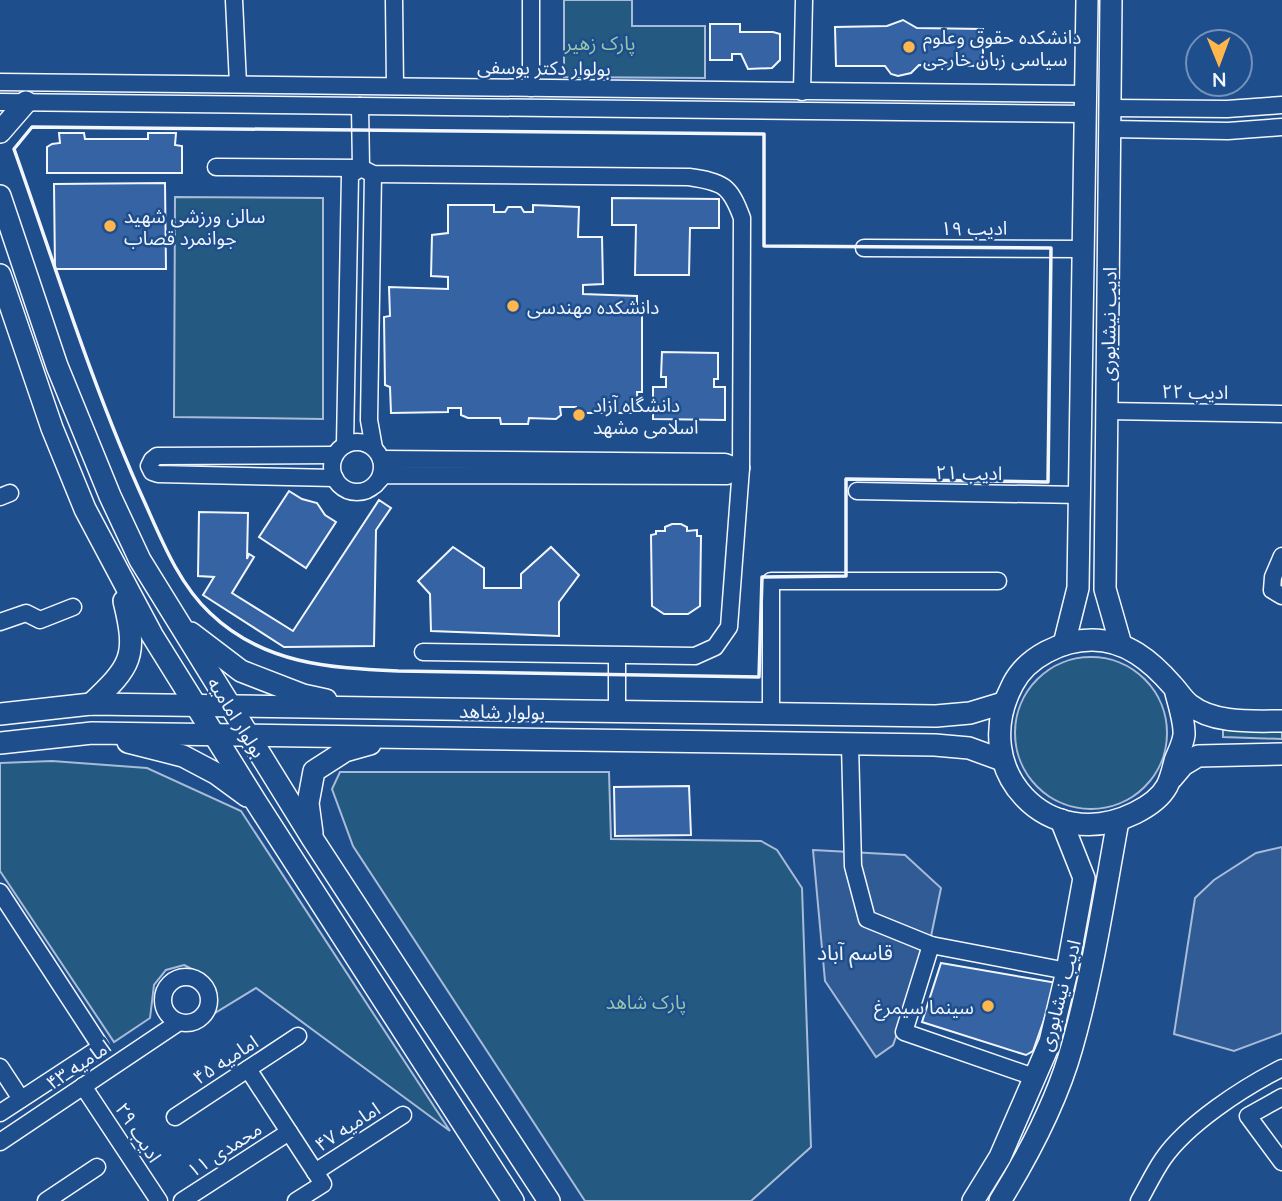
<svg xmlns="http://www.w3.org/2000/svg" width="1282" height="1201" font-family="Lato,'Noto Sans Arabic',sans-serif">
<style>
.green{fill:#245a82;stroke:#a8bbd7;stroke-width:2}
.parking{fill:#305b95;stroke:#a8bbd7;stroke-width:2}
.building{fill:#3563a3;stroke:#f2f6ff;stroke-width:2}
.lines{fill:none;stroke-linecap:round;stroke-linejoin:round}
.minor-casing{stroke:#f2f6ff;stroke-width:19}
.major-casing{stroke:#f2f6ff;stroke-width:24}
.minor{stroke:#1f4e8c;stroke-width:16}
.major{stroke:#1f4e8c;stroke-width:21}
.wall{stroke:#f2f6ff;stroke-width:3.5}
.poi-dot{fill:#ffb74d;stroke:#1f4e8c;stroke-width:2.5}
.labels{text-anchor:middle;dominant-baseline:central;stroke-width:5;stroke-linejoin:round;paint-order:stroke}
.poi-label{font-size:19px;fill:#f2f6ff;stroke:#1f4e8c;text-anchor:start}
.park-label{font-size:19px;fill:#97c8a6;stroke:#1f4e8c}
.street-label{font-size:19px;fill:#f2f6ff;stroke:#1f4e8c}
.neighbourhood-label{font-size:21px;fill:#f2f6ff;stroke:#1f4e8c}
</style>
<rect width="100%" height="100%" fill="#1f4e8c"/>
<g class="green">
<path d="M564,0H632V26H705V78L564,77Z"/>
<path d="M175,197L323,198V419L174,417Z"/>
<circle cx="1091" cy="733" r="76"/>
<path d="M1223,730H1282V739L1223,737Z"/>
<path d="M52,761L147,768L241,811L450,1131L256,988L210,1016C214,984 214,980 184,965L166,970L154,985L150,1018L114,1042L0,871V763Z"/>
<path d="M340,772H609L611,839L761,841L777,850L802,888L811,1147L751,1201H585L353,846L332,789Z"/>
</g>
<g class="parking">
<path d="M1282,847V1033L1234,1051L1174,1034L1195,898L1214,880L1256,853Z"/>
<path d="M813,850L905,855L941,888L929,946L893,1045L876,1057L825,981Z"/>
</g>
<g class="building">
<path d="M903,20L917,28L983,29V66L919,65L911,73L898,76L891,74L885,66H836L835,27L887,26Z"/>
<path d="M710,24H740V32H773L780,34V60L772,68L748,69L741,54H732V60H710Z"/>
<path d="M59,133H84L85,139H148V133H176L175,145L182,146V173H47V147L52,144L60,143Z"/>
<path d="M165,183L166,269H55L54,184Z"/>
<path d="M612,198L719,199V228H690L689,275H635L636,225H612Z"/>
<path d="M448,205H494V212H505L508,207H521L524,212H533V205L579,207L578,237H602L603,284L583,285V294L637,296V315H642V392H637L638,413H576V407H560L561,415L556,419L529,418L528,424H501L500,418H468L461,415V408H448V412L391,413L390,387L385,385L384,317L390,316L389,287L448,289V277L431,276L432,235L448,233Z"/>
<path d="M662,352L718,353V379H714V387H725V420L653,419V387H666V377H661Z"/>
<path d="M289,491L302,499L317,503L325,515L336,522L306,568L259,537Z"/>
<path d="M379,500L391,508L376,530L374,646L284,647L203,595L214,577L198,576L199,512L248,513L247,559L249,554L254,557L232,593L293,631Z"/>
<path d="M672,524H681L687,527V531L697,530V536H701L700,606L688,614H664L652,606L651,535L656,534V531H665V527Z"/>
<path d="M453,547L484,568V588H521V574L551,547L579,575L559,602V636L431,631L430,594L418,581Z"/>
<path d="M689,786L691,835L615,836L614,787Z"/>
<path d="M941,963L1057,983L1033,1051L1026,1055L922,1022Z"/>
</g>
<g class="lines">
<defs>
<g id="minor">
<path d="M234,0L238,84"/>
<path d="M394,0L395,86"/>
<path d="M0,82L1087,94"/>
<path d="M531,88V0"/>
<path d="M802,92L804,0"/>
<path d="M0,102L1087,114"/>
<path d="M360,106L361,168"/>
<path d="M1111,108L1227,109L1282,105"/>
<path d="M1110,129L1228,131L1282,127"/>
<path d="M216,167L361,168L373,174L689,177C723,182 730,185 742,218L741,468L729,627L715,647L695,656L423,652"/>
<path d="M373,174L369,420L374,448"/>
<path d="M864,248L1084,249"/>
<path d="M1107,411L1282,414"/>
<circle cx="357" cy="467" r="25"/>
<path d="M345,445L350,175L361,168"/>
<path d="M381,459L725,462L741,468"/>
<path d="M335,478L158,474L152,472L149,466L152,460L157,456L335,455"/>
<path d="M375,485L384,475L727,476L741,468"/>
<path d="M857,491L1080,495"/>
<path d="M0,497L10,493"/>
<path d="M1282,556L1273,577L1272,590L1282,596"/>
<path d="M0,622L26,613L40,620L73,607"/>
<path d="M617,656V712"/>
<path d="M771,714V581H998"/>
<path d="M850,744L853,866L867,919L931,945"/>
<path d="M0,892L101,1047L0,1113"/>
<circle cx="186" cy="1000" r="23"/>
<path d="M0,1067L21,1099"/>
<path d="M248,1069L323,1184L296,1201"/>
<path d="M1034,1077L904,1032L931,945L1067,971"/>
<path d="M83,1086L159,1201"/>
<path d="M1282,1097L1248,1116L1282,1162"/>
<path d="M175,1117L298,1036"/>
<path d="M0,1142L179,1022"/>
<path d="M315,1172L403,1115"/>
<path d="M46,1201L97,1167"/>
<path d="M182,1201L289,1132"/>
<path d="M1139,1201C1147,1187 1154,1172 1163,1159C1187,1124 1244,1087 1282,1068"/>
</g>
<g id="major">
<path d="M1111,0L1105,589L1121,645"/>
<path d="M0,132L26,102"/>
<path d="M0,196L57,366L110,496L140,560L312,838L549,1201"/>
<path d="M0,275L52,428L85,509L152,635L256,802L513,1201"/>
<path d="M191,633L241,671L303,695L326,700"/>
<path d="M1064,644L1078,588L1087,0"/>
<path d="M1175,689C1178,702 1185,722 1184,735C1183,744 1178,753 1175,761C1173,769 1171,778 1167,786C1161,797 1147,807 1135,813C1048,856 967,770 1013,684C1027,657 1062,640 1092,640C1126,640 1151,661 1172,685C1178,691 1183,700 1190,705C1214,724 1253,721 1282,721"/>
<path d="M91,704C131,666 138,657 124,601"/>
<path d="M0,714L91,704L936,716L970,713L1003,703"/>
<path d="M128,742L183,756L217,774L247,796"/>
<path d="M0,743L92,733L935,745L969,748L1002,760"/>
<path d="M1172,778L1183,765L1198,756L1282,754"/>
<path d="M312,833L308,803L314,771L345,751L370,744"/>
<path d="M973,1201L1000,1157L1050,1042L1067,971L1084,878L1061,820"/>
<path d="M1000,1201C1029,1154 1057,1101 1072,1047C1093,973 1104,897 1118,821"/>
</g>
</defs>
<use href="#minor" class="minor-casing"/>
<use href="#major" class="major-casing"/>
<use href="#minor" class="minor"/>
<use href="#major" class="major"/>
<path class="wall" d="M32,127L764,134V246L1051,248L1048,482L846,479V576L762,577L759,677L398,671C329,668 263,664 210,613C179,584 162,541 145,503C93,389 56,268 14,149Z"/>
</g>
<g class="poi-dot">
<circle cx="909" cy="47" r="7"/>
<circle cx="110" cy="226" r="7"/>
<circle cx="513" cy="306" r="7"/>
<circle cx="579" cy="415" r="7"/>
<circle cx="988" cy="1006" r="7"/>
</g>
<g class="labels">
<g class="poi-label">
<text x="923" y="36">دانشکده حقوق وعلوم<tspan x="923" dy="22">سیاسی زبان خارجی</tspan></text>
<text x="124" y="215">سالن ورزشی شهید<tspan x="124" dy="22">جوانمرد قصاب</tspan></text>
<text x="527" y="306">دانشکده مهندسی</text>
<text x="593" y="404">دانشگاه آزاد<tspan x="593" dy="22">اسلامی مشهد</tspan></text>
<text x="974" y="1006" text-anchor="end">سینما سیمرغ</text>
</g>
<g class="park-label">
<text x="600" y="42">پارک زهیر</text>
<text x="646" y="1001">پارک شاهد</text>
</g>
<g class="street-label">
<text transform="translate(544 67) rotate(1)">بولوار دکتر یوسفی</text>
<text x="974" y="227">ادیب ۱۹</text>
<text transform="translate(1108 324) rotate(-89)">ادیب نیشابوری</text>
<text transform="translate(1195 391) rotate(1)">ادیب ۲۲</text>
<text transform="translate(969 472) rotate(1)">ادیب ۲۱</text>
<text transform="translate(502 711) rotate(1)">بولوار شاهد</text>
<text transform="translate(237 717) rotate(58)">بولوار امامیه</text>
<text transform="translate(1059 995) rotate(-75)">ادیب نیشابوری</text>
<text transform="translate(225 1059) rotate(-33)">امامیه ۴۵</text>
<text transform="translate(78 1064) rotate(-34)">امامیه ۴۳</text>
<text transform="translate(347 1126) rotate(-33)">امامیه ۴۷</text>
<text transform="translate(139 1132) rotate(57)">ادیب ۲۹</text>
<text transform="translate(224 1149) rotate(-33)">محمدی ۱۱</text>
</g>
<g class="neighbourhood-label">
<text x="855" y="951">قاسم آباد</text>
</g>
</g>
<g transform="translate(1219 63) rotate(179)"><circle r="33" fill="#1f4e8c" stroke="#7391ba" stroke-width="2"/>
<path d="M0-5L12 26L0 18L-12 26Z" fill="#ffb74d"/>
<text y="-10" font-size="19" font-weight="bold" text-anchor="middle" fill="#f2f6ff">N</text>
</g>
</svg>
